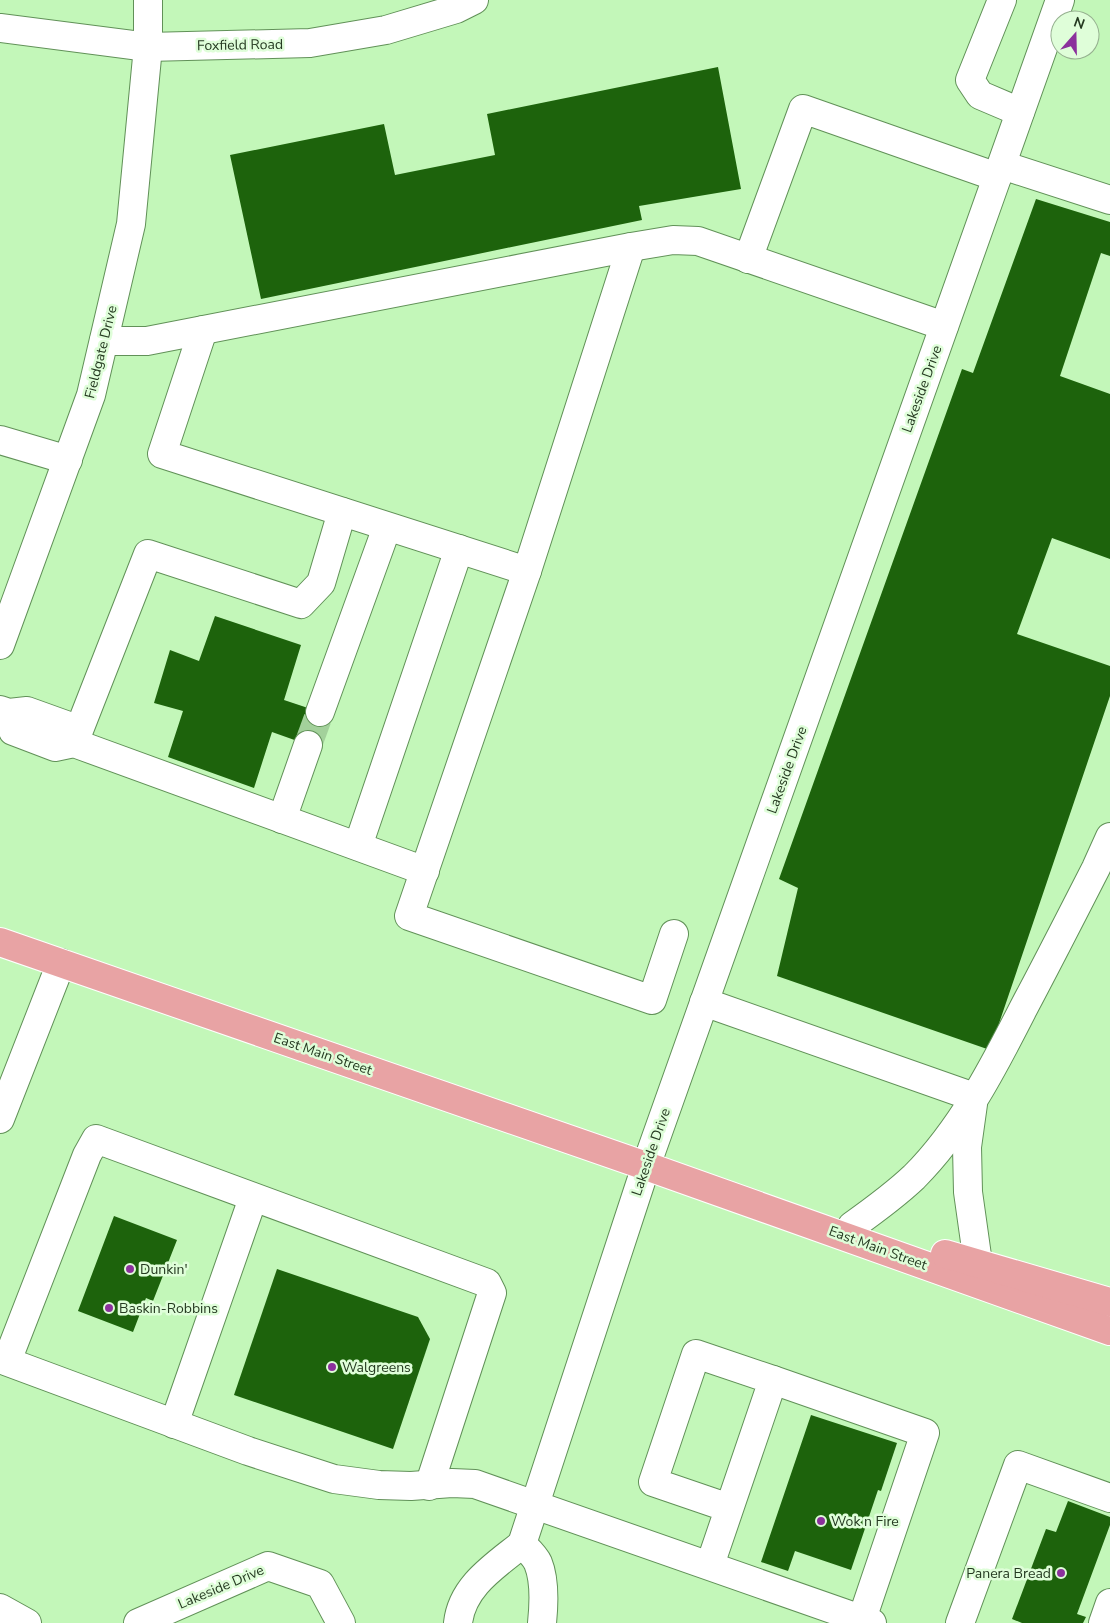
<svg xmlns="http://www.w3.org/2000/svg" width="1110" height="1623" font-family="'Nunito Sans',sans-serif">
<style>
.building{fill:#1d630c}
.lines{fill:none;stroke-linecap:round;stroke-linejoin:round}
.minor-tunnel{stroke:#a3d19b;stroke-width:28;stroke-dasharray:28 14;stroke-linecap:butt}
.minor-casing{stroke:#619158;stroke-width:30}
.major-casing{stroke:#fff;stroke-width:30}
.minor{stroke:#fff;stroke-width:28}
.major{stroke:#e8a3a4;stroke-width:28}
.poi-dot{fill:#8b319c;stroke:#dffed9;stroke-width:2}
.labels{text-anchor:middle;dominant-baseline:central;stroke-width:5;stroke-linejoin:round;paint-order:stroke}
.street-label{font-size:14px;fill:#253a21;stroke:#dffed9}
.poi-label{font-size:14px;fill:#253a21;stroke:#dffed9;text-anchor:start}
</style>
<rect width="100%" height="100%" fill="#c3f7b9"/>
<g class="building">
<path d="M718,67L741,189L639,206L642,220L261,299L230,155L384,124L395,175L495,155L487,114Z"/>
<path d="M1036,199L1110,222V256L1101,253L1060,376L1110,394V559L1052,538L1017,634L1110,666V696L990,1050L777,976L798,888L779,879L962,369L973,373Z"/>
<path d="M215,616L301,645L284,700L329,715L317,748L272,732L254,788L168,757L183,711L154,703L170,650L199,661Z"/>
<path d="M114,1216L177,1240L153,1301L146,1298L133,1332L78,1311Z"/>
<path d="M277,1269L418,1317L430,1339L393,1449L234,1395Z"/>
<path d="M811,1415L897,1443L881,1491L878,1490L851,1570L795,1551L788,1571L761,1562Z"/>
<path d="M1068,1501L1110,1517V1525L1077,1614L1086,1617L1083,1623H1022L1012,1619L1046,1529L1056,1532Z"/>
</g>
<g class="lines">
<path class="minor-tunnel" d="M308,745L320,712"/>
<defs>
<g id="minor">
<path d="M1002,0L970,80L980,95L1020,112"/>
<path d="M0,28L148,47L310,43L386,30L456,9L474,0"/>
<path d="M1002,165L1110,200"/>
<path d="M631,247L527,571L409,916L652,1000L674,934"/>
<path d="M748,259L803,109L997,177"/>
<path d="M203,330L162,454L527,571"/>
<path d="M104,341H147L631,247L673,240L698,241L944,326"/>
<path d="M0,440L68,460"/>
<path d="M0,645L91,395L131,224L148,47V0"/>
<path d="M0,710L9,713L27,711L66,725L74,743"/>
<path d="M320,712L387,527"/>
<path d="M9,713L13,731L55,747L74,743L425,871"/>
<path d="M74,743L148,554L301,604L321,583L342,512"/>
<path d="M282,819L308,745"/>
<path d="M358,846L459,549"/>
<path d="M704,1002L974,1097"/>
<path d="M973,1104L967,1147L968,1192L978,1263"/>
<path d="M0,1119L61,963"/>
<path d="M852,1226C873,1211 895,1195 914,1177C961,1130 993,1068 1023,1009C1048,962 1072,915 1096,868L1110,837"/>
<path d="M0,1359L248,1451L334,1479L379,1485L411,1486L452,1483L475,1484L872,1623"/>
<path d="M7,1361L87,1155L96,1139L487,1283L492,1293L429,1486"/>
<path d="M773,1380L925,1433L862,1619"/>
<path d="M174,1424L253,1198"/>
<path d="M522,1544C527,1549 535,1556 538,1563C545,1580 544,1604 542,1623"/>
<path d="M710,1565L773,1380L696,1354L653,1482L729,1508"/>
<path d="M0,1608L27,1623"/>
<path d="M138,1623L268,1566L320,1584L341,1623"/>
<path d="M458,1623C462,1586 495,1566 522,1544L646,1166L1060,0"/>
<path d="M960,1623L1018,1465L1110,1498"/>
<path d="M1103,1623L1110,1603"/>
</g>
<g id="major">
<path d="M0,942L646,1166L1110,1331"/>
<path d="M945,1254L1110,1302"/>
</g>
</defs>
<use href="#minor" class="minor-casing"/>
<use href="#major" class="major-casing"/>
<use href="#minor" class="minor"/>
<use href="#major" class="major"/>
</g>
<g class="poi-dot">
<circle cx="130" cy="1269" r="5"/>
<circle cx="109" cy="1308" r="5"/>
<circle cx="332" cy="1367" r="5"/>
<circle cx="821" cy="1521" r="5"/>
<circle cx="1061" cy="1573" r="5"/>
</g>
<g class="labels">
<g class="street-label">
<text transform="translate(240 45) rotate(-1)">Foxfield Road</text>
<text transform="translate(101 352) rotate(-76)">Fieldgate Drive</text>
<text transform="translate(922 389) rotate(-70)">Lakeside Drive</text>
<text transform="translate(787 770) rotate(-70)">Lakeside Drive</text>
<text transform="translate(323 1054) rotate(19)">East Main Street</text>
<text transform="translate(651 1152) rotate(-71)">Lakeside Drive</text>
<text transform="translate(878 1248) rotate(20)">East Main Street</text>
<text transform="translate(221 1587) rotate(-23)">Lakeside Drive</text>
</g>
<g class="poi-label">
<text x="140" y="1269">Dunkin'</text>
<text x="119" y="1308">Baskin-Robbins</text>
<text x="342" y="1367">Walgreens</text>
<text x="831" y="1521">Wok n Fire</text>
<text x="1051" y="1573" text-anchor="end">Panera Bread</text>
</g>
</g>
<g transform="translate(1075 35) rotate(20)"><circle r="24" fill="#dffed9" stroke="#95b08f"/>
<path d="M0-4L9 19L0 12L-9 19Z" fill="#8b319c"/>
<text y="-8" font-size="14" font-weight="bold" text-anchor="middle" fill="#253a21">N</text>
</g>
</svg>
